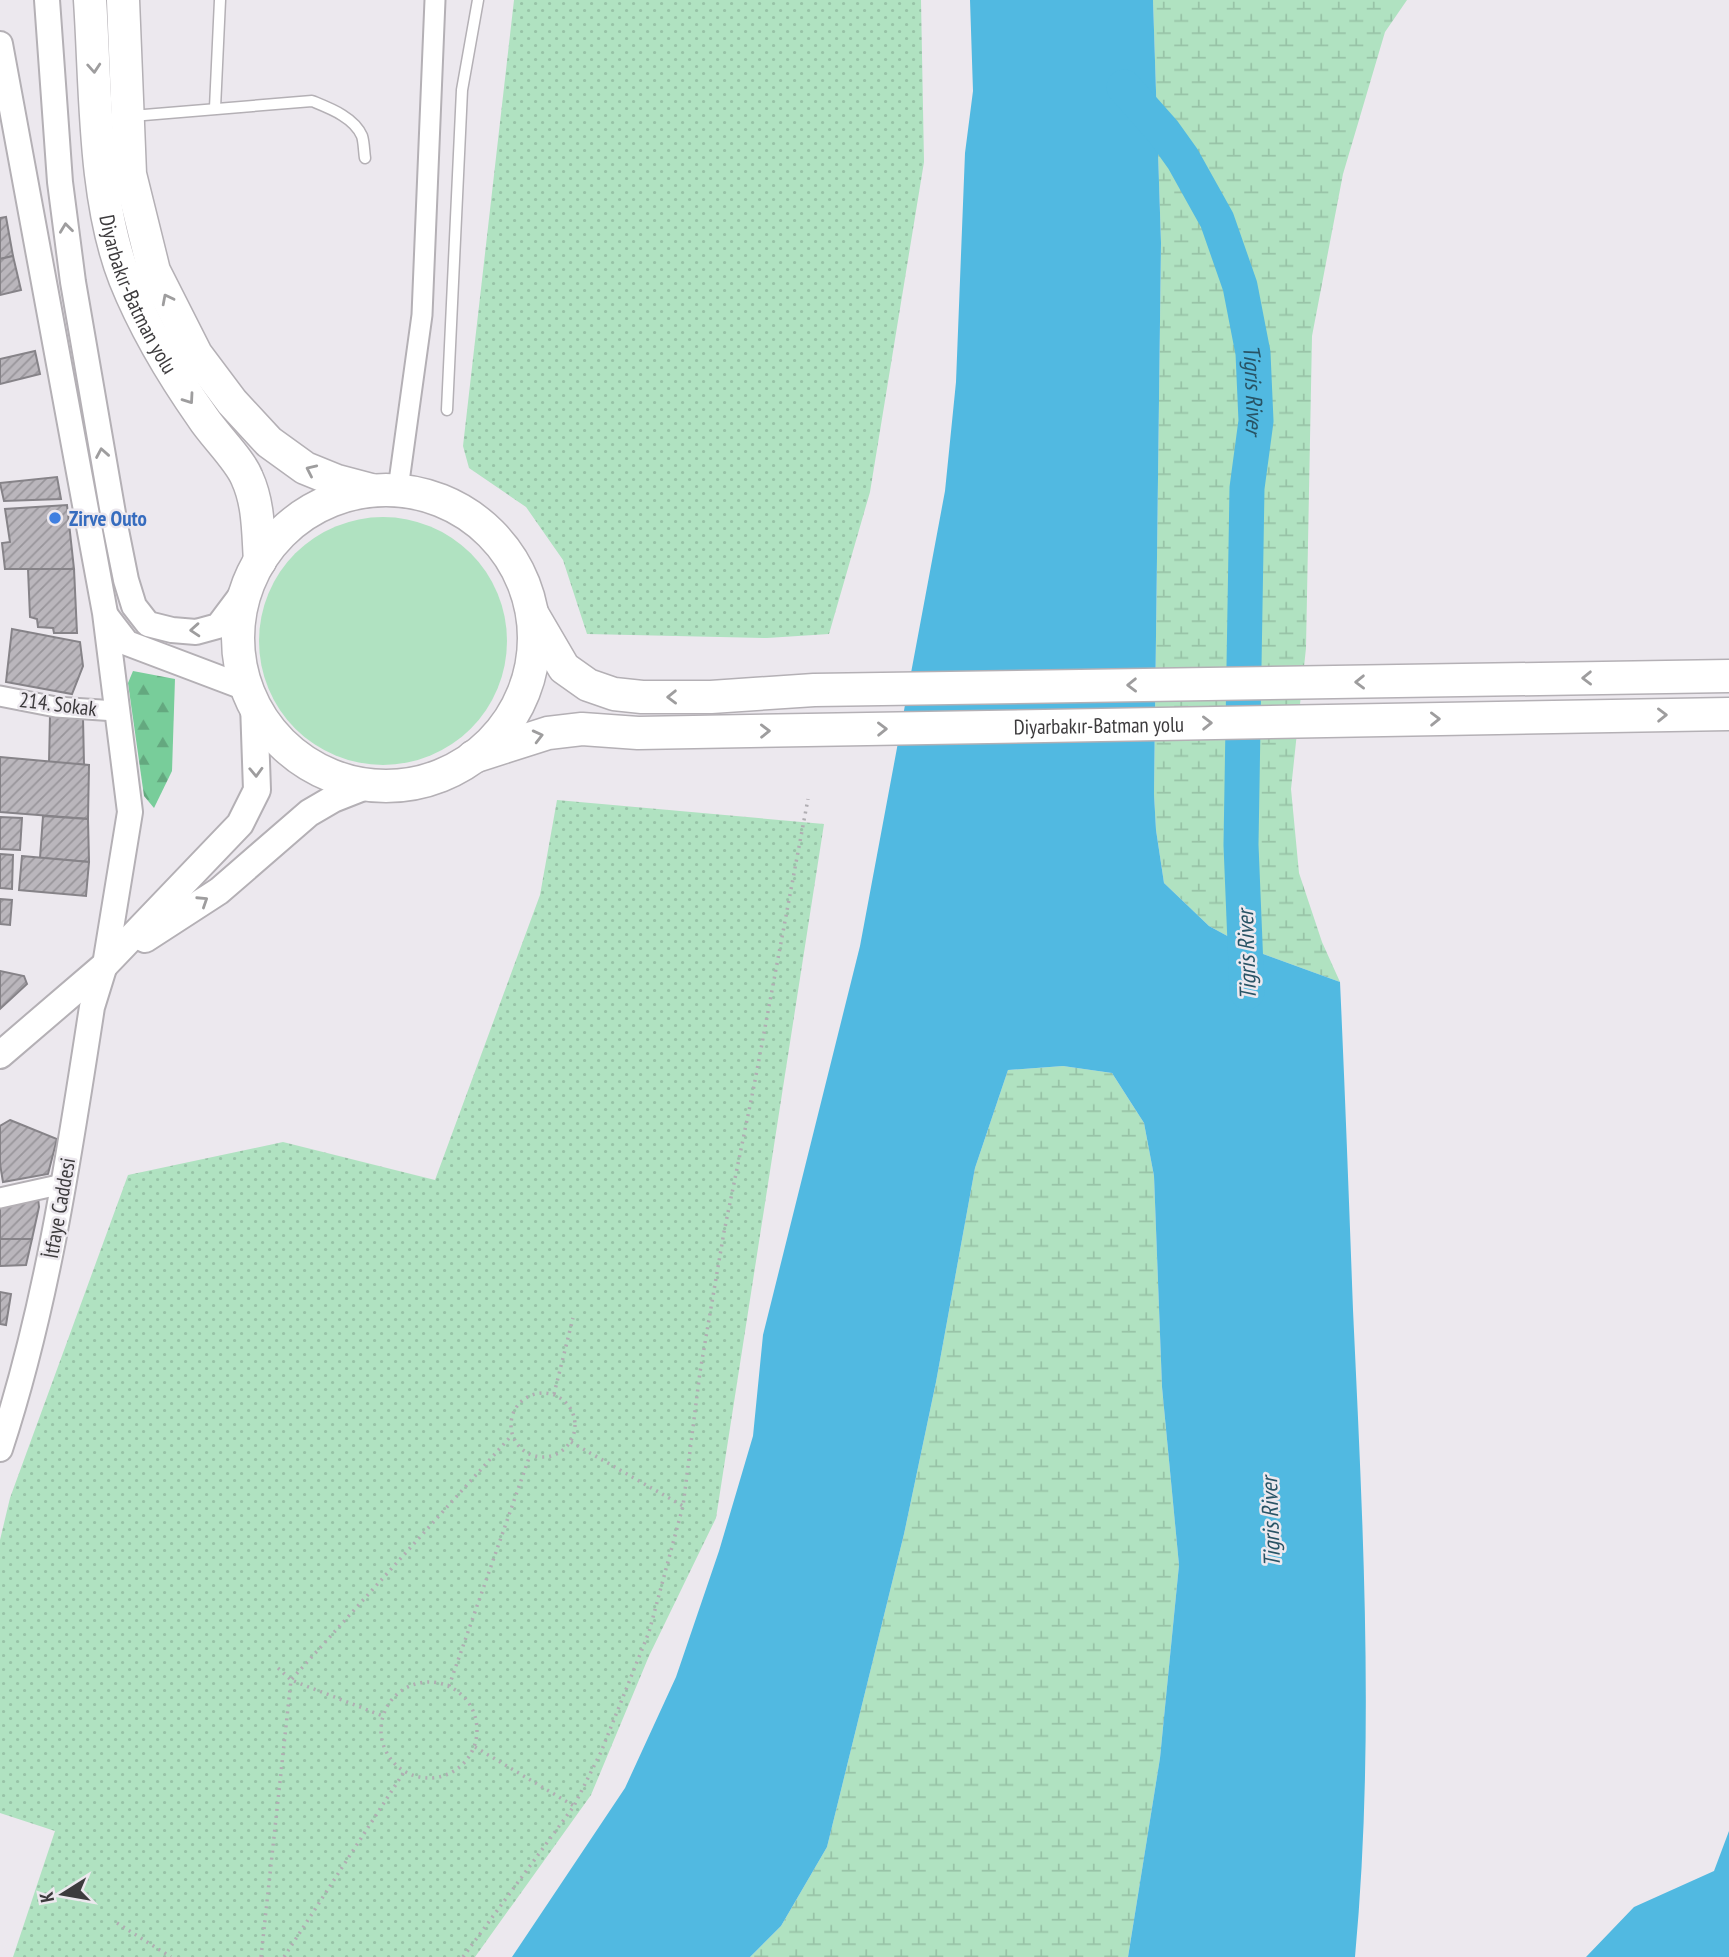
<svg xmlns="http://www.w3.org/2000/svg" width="1729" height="1957" font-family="'PT Sans Narrow',sans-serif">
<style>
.grass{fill:#b0e2c1}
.forest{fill:url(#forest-firs)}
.wetland{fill:url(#wetland-marsh)}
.park{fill:url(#park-dots)}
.water{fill:#51b9e1}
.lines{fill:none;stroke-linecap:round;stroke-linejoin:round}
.river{stroke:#51b9e1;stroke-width:35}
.building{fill:url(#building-hatch);stroke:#868388;stroke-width:2}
.service-casing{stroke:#b4b0b5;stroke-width:13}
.minor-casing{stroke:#b4b0b5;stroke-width:23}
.tertiary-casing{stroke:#b4b0b5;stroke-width:28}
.secondary-casing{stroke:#b4b0b5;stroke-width:30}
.trunk-casing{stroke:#b4b0b5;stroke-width:35}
.path{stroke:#b0adb2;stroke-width:3.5;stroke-dasharray:2 5;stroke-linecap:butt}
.service{stroke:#fff;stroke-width:10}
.minor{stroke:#fff;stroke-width:19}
.tertiary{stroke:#fff;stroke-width:24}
.secondary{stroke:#fff;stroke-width:26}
.trunk{stroke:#fff;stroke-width:32}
.oneway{stroke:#9e9d9e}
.shop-dot{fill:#3f7fe0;stroke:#ece8ee;stroke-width:2.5}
.labels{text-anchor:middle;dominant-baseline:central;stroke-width:5;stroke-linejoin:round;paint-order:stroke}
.street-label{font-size:21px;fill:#3d3b3d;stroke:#ece8ee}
.shop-label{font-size:21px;font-weight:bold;fill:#366cbe;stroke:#ece8ee;text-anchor:start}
.water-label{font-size:23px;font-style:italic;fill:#285365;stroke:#ece8ee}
</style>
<defs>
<pattern id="forest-firs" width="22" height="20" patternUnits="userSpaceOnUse" patternTransform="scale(1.75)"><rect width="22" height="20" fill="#78cd9a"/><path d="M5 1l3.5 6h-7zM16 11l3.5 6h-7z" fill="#64a87f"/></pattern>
<pattern id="wetland-marsh" width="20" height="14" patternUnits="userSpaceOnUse" patternTransform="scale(1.75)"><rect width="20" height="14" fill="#b0e2c1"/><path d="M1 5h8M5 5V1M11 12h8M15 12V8" fill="none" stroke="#98c3a7"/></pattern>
<pattern id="park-dots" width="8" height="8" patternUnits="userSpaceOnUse" patternTransform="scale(1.75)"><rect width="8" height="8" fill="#b0e2c1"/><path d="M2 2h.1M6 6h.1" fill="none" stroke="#98c3a7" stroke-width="1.8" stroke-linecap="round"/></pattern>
<pattern id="building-hatch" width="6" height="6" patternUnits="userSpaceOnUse" patternTransform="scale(1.75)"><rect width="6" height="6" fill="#bab6bc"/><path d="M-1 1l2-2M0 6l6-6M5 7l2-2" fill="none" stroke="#98959a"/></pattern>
</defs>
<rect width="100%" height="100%" fill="#ece8ee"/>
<circle class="grass" cx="383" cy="641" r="124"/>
<path class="forest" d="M133,671L175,679L172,771L154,808L144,796L128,683Z"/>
<g class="wetland">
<path d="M1153,0H1407L1385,32L1343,174L1312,336L1306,648L1291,789L1299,873L1322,942L1340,982L1255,951L1209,926L1164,883L1156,830L1154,794L1161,243Z"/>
<path d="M1063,1066L1112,1073L1144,1123L1154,1176L1162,1387L1179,1565L1160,1758L1128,1957H750L781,1926L827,1847L904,1534L936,1382L975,1168L1008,1070Z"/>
</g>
<g class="park">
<path d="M514,0H921L924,162L870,492L829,634L767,638L587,634L563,560L526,507L469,468L463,446Z"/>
<path d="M557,800L824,824L716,1518L649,1656L591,1795L475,1957H13L55,1831L0,1813V1540L10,1498L128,1175L283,1142L435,1180L540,895Z"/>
</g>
<g class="water">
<path d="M970,0H1153L1161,243L1154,794L1156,830L1164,883L1209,926L1255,951L1340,982C1345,1091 1349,1201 1353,1310C1363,1526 1375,1741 1355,1957H1128L1160,1758L1179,1565L1162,1387L1154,1176L1144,1123L1112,1073L1063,1066L1008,1070L975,1168L936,1382L904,1534L827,1847L781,1926L750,1957H512L625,1788L676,1677L719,1551L753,1436L763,1335L860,946L945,491L956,382L965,153L973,91Z"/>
<path d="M1729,1831V1957H1586L1634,1907L1714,1871Z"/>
</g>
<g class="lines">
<path class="river" id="s1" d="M1124,87L1163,131L1183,159L1217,220L1240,286L1253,353L1256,421L1247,488L1241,845L1247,992"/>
</g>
<g class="building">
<path d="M6,217L13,256L0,259V218Z"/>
<path d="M13,256L21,290L0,295V259Z"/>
<path d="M35,351L40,374L0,384V359Z"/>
<path d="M57,477L61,499L4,501L0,483Z"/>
<path d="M67,505L74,569H5L2,543L10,542L5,509Z"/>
<path d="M28,569H74L77,633H54L53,628L38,627L37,619L30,617Z"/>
<path d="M12,629L80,642L83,666L72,694L6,682Z"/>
<path d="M50,716L83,718L84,765L49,762Z"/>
<path d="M0,757L89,765L88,819L0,812Z"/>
<path d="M43,816L88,819L89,862L40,858Z"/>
<path d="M0,817L22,818L20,850L0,849Z"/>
<path d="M0,854L13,855L12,889L0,888Z"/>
<path d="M22,856L89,862L86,896L19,890Z"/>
<path d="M0,899L12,900L10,925L0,924Z"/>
<path d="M0,971L24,976L27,984L0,1009Z"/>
<path d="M10,1120L57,1139L48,1174L3,1182L0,1164V1126Z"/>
<path d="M38,1198L39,1207L32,1239H0V1207Z"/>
<path d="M0,1239H32L26,1265L0,1266Z"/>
<path d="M0,1292L11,1294L6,1325L0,1324Z"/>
</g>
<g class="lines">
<defs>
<g id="service">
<path d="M215,108L220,0"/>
<path d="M132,116L312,101C329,108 354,117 362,136C364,142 364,152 365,158"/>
<path d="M447,410L462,90L478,0"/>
</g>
<g id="minor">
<path d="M398,489L422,315L435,0"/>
<path d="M0,696L56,707L116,711"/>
<path d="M0,1198L63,1184"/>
</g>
<g id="tertiary">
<path d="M47,0L60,182L73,282L115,525L126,580L134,606L148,624L172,630L196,632L218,626L245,590"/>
<path d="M0,44L105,613L130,812L105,965L92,1007C69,1156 47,1306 0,1449"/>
<path d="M107,617L127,643L246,688"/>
</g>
<g id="secondary">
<path d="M145,939L219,891L309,813L333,799L371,784"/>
<path d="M0,1055L105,965L240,824L257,790L254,704"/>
</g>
<g id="trunk">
<path id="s2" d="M90,0C96,88 93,197 125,279C145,329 172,374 203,418C214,435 240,460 247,478C259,504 258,533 260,561"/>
<path d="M123,0L130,174L154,271L196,354L232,402L269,442L305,468L337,481L371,490"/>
<circle cx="386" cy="638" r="148"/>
<path d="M533,615L564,668L588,685L614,694L642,697H711L814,690L1729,676"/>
<path id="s3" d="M473,757L548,733L582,729L638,733L1729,714"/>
</g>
</defs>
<use href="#service" class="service-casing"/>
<use href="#minor" class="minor-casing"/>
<use href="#tertiary" class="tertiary-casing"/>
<use href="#secondary" class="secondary-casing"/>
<use href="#trunk" class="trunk-casing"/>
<g class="path">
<circle cx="543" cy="1425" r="32"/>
<path d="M554,1394L573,1318"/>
<path d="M571,1442L683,1506"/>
<path d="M278,1668L291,1680L383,1716"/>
<circle cx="429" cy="1730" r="48"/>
<path d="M449,1686L530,1455"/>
<path d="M475,1747L574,1806"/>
<path d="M117,1923L171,1957"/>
<path d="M261,1957L291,1680L512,1435"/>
<path d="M284,1957L404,1772"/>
<path d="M463,1957L574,1806L601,1752L649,1632L683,1506L700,1372L724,1232L754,1086L808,799"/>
</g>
<use href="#service" class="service"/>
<use href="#minor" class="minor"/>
<use href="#tertiary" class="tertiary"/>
<use href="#secondary" class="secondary"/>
<use href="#trunk" class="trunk"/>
</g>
<defs><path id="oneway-chevron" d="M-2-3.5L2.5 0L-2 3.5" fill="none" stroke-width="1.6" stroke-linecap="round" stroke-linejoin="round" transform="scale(1.75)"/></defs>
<g class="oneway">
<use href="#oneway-chevron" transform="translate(94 68) rotate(86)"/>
<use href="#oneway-chevron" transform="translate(66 228) rotate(-97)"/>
<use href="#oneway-chevron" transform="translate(167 299) rotate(-117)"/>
<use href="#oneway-chevron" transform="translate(189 399) rotate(55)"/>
<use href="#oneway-chevron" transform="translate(102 453) rotate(-100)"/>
<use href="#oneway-chevron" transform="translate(311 470) rotate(-155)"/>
<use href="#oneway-chevron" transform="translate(195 630) rotate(176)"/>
<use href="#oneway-chevron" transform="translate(1587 678) rotate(179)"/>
<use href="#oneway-chevron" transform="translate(1360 682) rotate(179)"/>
<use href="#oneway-chevron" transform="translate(1132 685) rotate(179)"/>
<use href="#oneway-chevron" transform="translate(672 697) rotate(179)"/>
<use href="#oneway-chevron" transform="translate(1662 715) rotate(-1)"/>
<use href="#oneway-chevron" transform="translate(1435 719) rotate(-1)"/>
<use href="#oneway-chevron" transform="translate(1207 723) rotate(-1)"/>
<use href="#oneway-chevron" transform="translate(882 729) rotate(-1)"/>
<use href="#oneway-chevron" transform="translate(765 731) rotate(-1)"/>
<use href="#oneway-chevron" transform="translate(538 736) rotate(-14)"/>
<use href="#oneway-chevron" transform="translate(256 772) rotate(88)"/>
<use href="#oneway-chevron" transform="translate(203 901) rotate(-33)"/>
</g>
<circle class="shop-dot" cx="55" cy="518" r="7"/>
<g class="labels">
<g class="street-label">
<text stroke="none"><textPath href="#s2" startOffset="301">Diyarbakır-Batman yolu</textPath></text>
<text transform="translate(58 704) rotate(7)">214. Sokak</text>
<text stroke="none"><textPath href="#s3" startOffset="630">Diyarbakır-Batman yolu</textPath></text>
<text transform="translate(59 1208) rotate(-80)">İtfaye Caddesi</text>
</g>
<g class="shop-label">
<text x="69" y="518">Zirve Outo</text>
</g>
<g class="water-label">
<text stroke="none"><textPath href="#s1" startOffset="338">Tigris River</textPath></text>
<text transform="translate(1246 955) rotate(-92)">Tigris River</text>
<text transform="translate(1270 1522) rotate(-92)">Tigris River</text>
</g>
</g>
<g transform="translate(63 1894) rotate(259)" stroke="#ece8ee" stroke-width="5" paint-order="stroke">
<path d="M0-5L12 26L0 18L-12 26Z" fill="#3d3b3d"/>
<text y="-10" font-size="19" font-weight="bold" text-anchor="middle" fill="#3d3b3d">K</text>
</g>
</svg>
